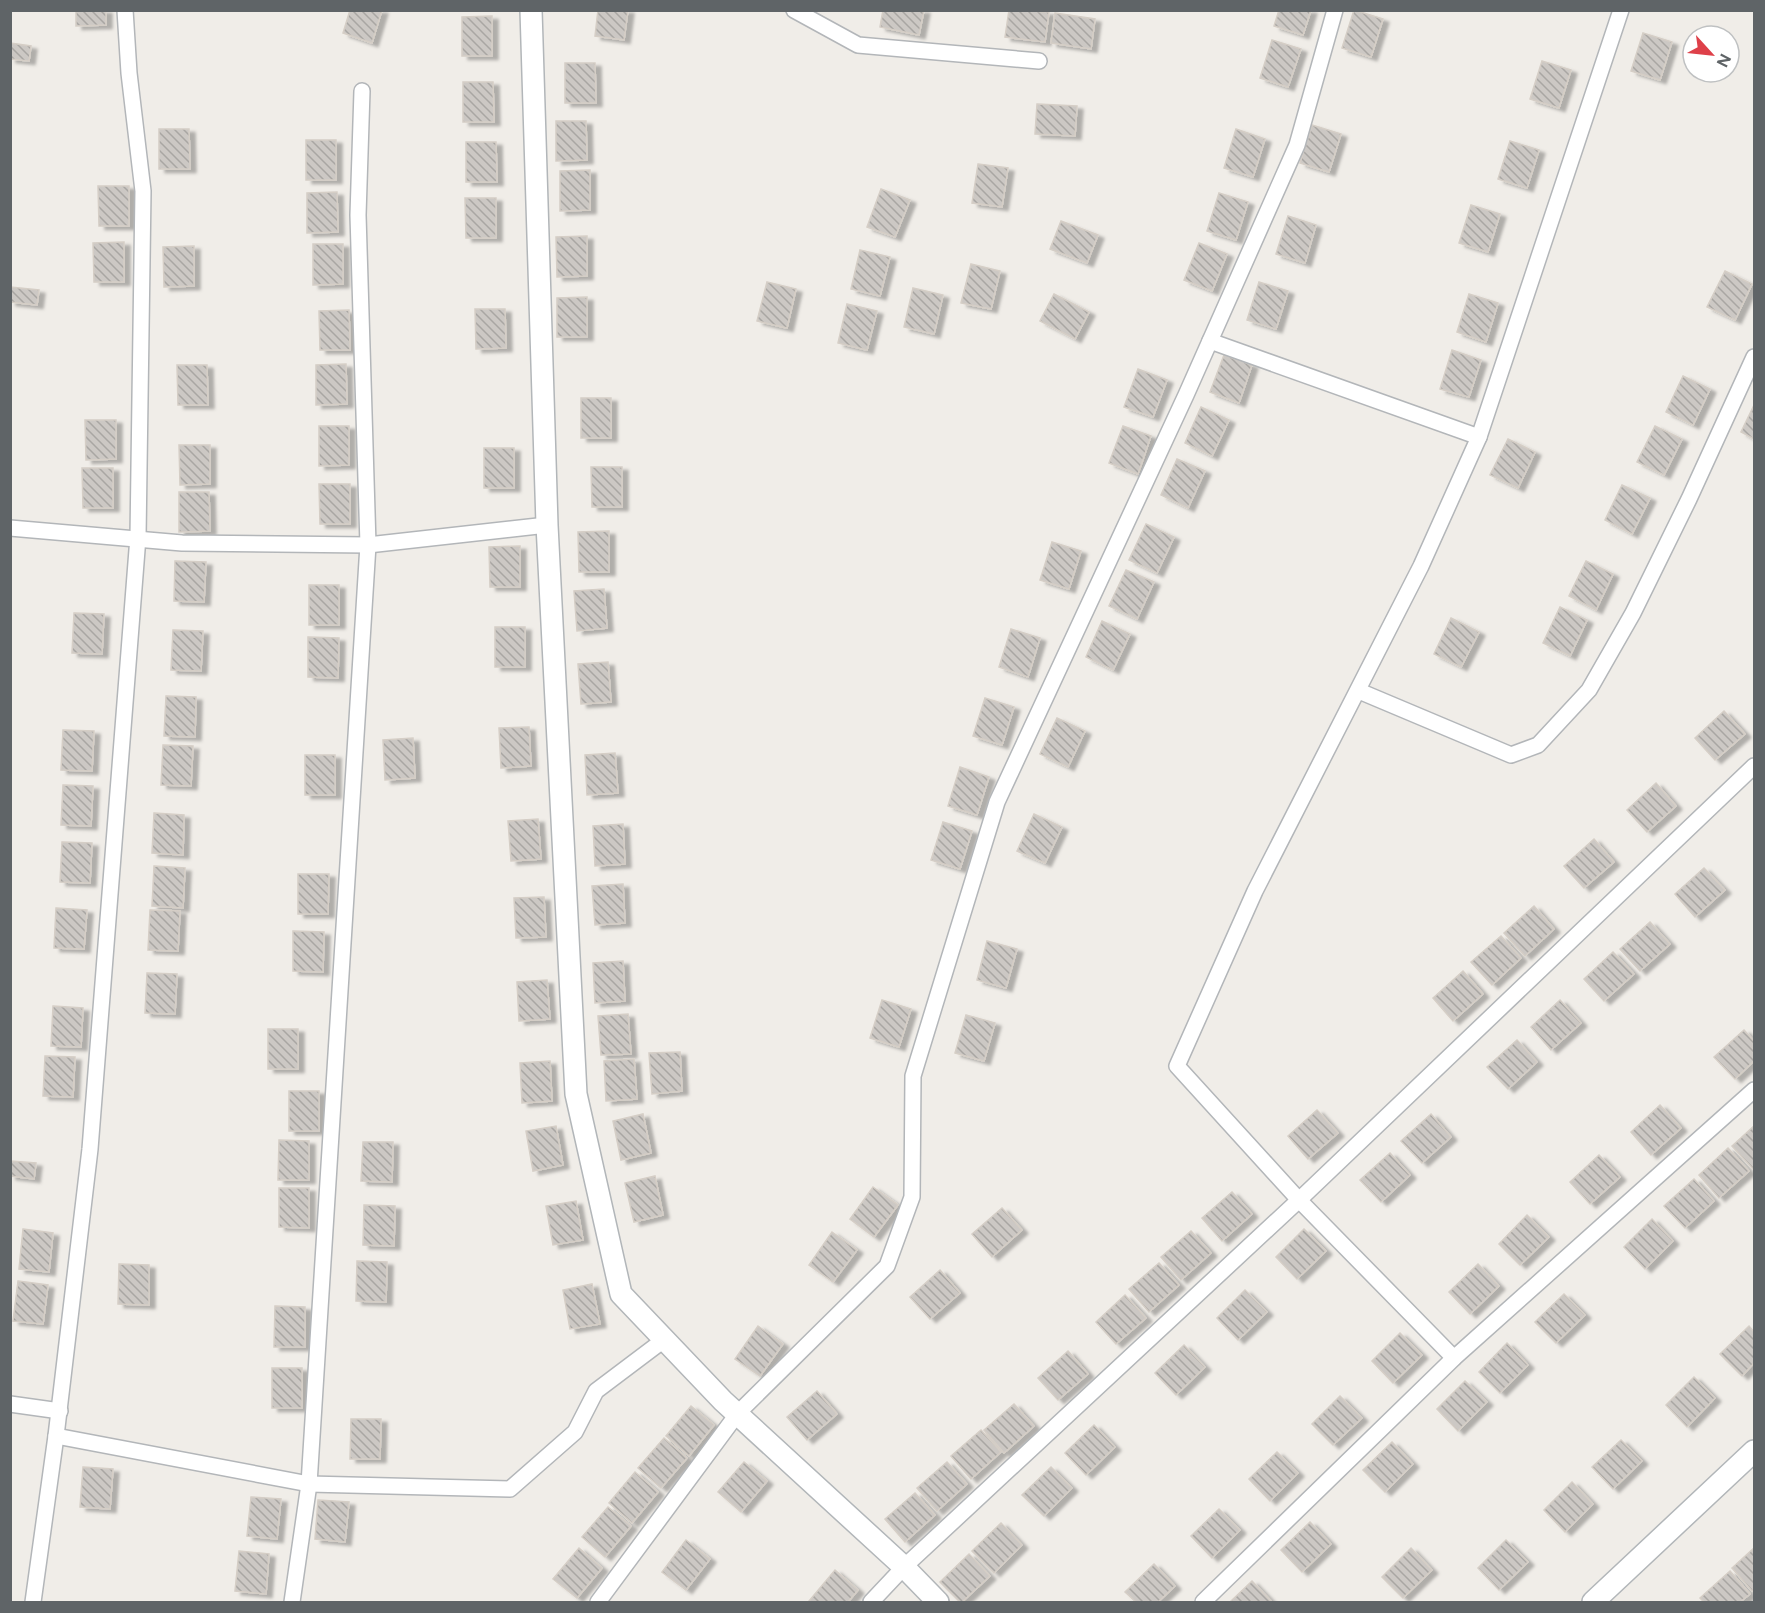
<svg xmlns="http://www.w3.org/2000/svg" width="1765" height="1613" font-family="Figtree,sans-serif">
<style>
.building{fill:url(#building-back-hatch);stroke:#d5cec6;stroke-width:1.5;filter:url(#shadow)}
.lines{fill:none;stroke-linecap:round;stroke-linejoin:round}
.street-casing{stroke:#b3b6b9;stroke-width:18}
.secondary-casing{stroke:#b2b6b9;stroke-width:24}
.street{stroke:#fff;stroke-width:15}
.secondary{stroke:#fff;stroke-width:21}
</style>
<defs>
<pattern id="building-back-hatch" width="6" height="6" patternUnits="userSpaceOnUse" patternTransform="scale(1.5)"><rect width="6" height="6" fill="#ccc8c4"/><path d="M-1 5l2 2M0 0l6 6M5-1l2 2" fill="none" stroke="#a9a6a3"/></pattern>
<filter id="shadow"><feDropShadow dx="6" dy="3.5" stdDeviation="1.5" flood-color="#0004"/></filter>
</defs>
<rect width="100%" height="100%" fill="#f0ede8"/>
<g class="building">
<path d="M76,10H106V25L76,26Z"/>
<path d="M350,10H382L372,43L343,33Z"/>
<path d="M598,10H628L624,40L595,36Z"/>
<path d="M883,10H924L919,35L880,27Z"/>
<path d="M1009,10L1049,12L1045,42L1005,37Z"/>
<path d="M1279,10H1311L1303,35L1274,26Z"/>
<path d="M1354,10L1383,19L1371,57L1342,48Z"/>
<path d="M1055,13L1095,19L1091,49L1051,43Z"/>
<path d="M492,16V56H462V17Z"/>
<path d="M1643,33L1672,42L1660,80L1631,71Z"/>
<path d="M1272,40L1301,49L1288,87L1260,78Z"/>
<path d="M10,43L31,46L29,61L10,59Z"/>
<path d="M1542,61L1571,70L1559,108L1530,99Z"/>
<path d="M565,63H595L596,103H565Z"/>
<path d="M463,82H493L494,122H463Z"/>
<path d="M1037,104L1077,106L1075,136L1035,134Z"/>
<path d="M556,121H586L587,160L556,161Z"/>
<path d="M1312,125L1341,134L1329,172L1300,163Z"/>
<path d="M159,129H189L190,169H159Z"/>
<path d="M1236,129L1265,139L1253,177L1224,168Z"/>
<rect x="306" y="140" width="30" height="40"/>
<path d="M1510,141L1539,150L1527,188L1498,179Z"/>
<path d="M466,142H496L497,182H466Z"/>
<path d="M978,164L1008,168L1002,207L972,203Z"/>
<path d="M590,170V210L560,211V171Z"/>
<path d="M98,186H129V226H99Z"/>
<path d="M881,189L910,200L895,237L867,227Z"/>
<path d="M337,192L338,232L307,233V193Z"/>
<path d="M1219,193L1248,202L1236,240L1207,231Z"/>
<path d="M465,198H496V238H466Z"/>
<path d="M1471,205L1500,214L1488,252L1459,243Z"/>
<path d="M1288,216L1316,225L1305,263L1276,254Z"/>
<path d="M1061,221L1098,235L1087,263L1050,249Z"/>
<path d="M587,236V276L557,277L556,237Z"/>
<path d="M124,242V282H94L93,243Z"/>
<path d="M1199,243L1227,254L1212,291L1184,280Z"/>
<path d="M313,244H343V284L313,285Z"/>
<path d="M194,246V286L164,287L163,247Z"/>
<path d="M860,250L890,257L880,296L851,289Z"/>
<path d="M971,264L1000,271L991,309L961,303Z"/>
<path d="M1725,271L1752,284L1735,320L1707,307Z"/>
<path d="M767,282L796,289L787,328L757,321Z"/>
<path d="M1259,282L1288,291L1276,329L1247,320Z"/>
<path d="M10,287L39,290L37,305L10,302Z"/>
<path d="M913,288L943,295L934,334L904,327Z"/>
<path d="M1054,294L1089,312L1075,339L1040,321Z"/>
<path d="M1469,294L1498,303L1486,342L1457,332Z"/>
<path d="M587,297V337H557V298Z"/>
<path d="M847,304L877,311L867,350L838,343Z"/>
<path d="M475,309H505L506,348L476,349Z"/>
<path d="M349,310L350,350H320L319,311Z"/>
<path d="M1452,350L1481,360L1469,397L1440,389Z"/>
<path d="M1224,355L1252,365L1239,403L1210,392Z"/>
<path d="M346,364L347,404L316,405V365Z"/>
<path d="M177,365H207L208,405H178Z"/>
<path d="M1138,369L1167,380L1153,417L1124,407Z"/>
<path d="M1683,376L1710,389L1693,425L1666,412Z"/>
<rect x="581" y="398" width="30" height="40"/>
<path d="M1754,405V439L1741,432Z"/>
<path d="M1201,407L1229,420L1212,456L1185,443Z"/>
<path d="M85,420H116V459L86,460Z"/>
<path d="M319,426H349V465L319,466Z"/>
<path d="M1123,426L1151,436L1138,474L1109,463Z"/>
<path d="M1655,426L1682,439L1664,475L1637,462Z"/>
<path d="M1508,439L1535,452L1518,488L1490,475Z"/>
<path d="M179,445H210V484L180,485Z"/>
<rect x="484" y="448" width="30" height="40"/>
<path d="M1177,459L1205,471L1188,508L1161,495Z"/>
<path d="M591,467H622V507H592Z"/>
<path d="M82,468H113V508H83Z"/>
<path d="M319,484H350V524H320Z"/>
<path d="M1622,485L1650,498L1632,534L1605,520Z"/>
<path d="M179,492H209L210,531L179,532Z"/>
<path d="M1146,524L1174,537L1157,573L1129,560Z"/>
<path d="M609,531V572H579L578,532Z"/>
<path d="M1052,542L1081,551L1069,589L1040,580Z"/>
<path d="M520,546V587H490L489,547Z"/>
<path d="M175,561L206,562L204,602L174,601Z"/>
<path d="M1586,561L1613,574L1596,610L1569,596Z"/>
<path d="M1126,570L1154,582L1137,619L1109,606Z"/>
<rect x="309" y="585" width="30" height="40"/>
<path d="M604,589L607,628L577,631L574,591Z"/>
<path d="M1560,607L1587,620L1570,656L1543,643Z"/>
<path d="M74,613L104,614L102,654L72,653Z"/>
<path d="M1451,618L1479,632L1461,667L1434,654Z"/>
<path d="M1102,621L1130,634L1113,670L1086,657Z"/>
<rect x="495" y="627" width="30" height="40"/>
<path d="M1011,629L1040,638L1028,677L999,667Z"/>
<path d="M173,630L203,631L201,671L171,670Z"/>
<path d="M308,637L339,638L338,678L308,677Z"/>
<path d="M608,662L611,702L581,704L578,664Z"/>
<path d="M166,696L196,697L195,737L164,736Z"/>
<path d="M985,698L1014,707L1002,745L973,736Z"/>
<path d="M1724,711L1745,734L1715,760L1695,738Z"/>
<path d="M1057,718L1085,731L1068,767L1040,754Z"/>
<path d="M529,727L531,766L501,768L499,728Z"/>
<path d="M63,730L94,731L92,771L61,770Z"/>
<path d="M413,738L415,778L385,780L383,740Z"/>
<path d="M163,745L193,746L191,786L161,785Z"/>
<path d="M615,753L618,793L587,795L585,755Z"/>
<rect x="305" y="755" width="30" height="40"/>
<path d="M960,767L989,777L977,815L948,806Z"/>
<path d="M1656,783L1676,806L1647,832L1627,810Z"/>
<path d="M63,785L93,786L91,826L61,825Z"/>
<path d="M154,813L184,815L183,855L152,853Z"/>
<path d="M1034,814L1062,827L1045,863L1017,851Z"/>
<path d="M538,819L541,859L511,861L508,821Z"/>
<path d="M943,822L972,831L960,869L931,860Z"/>
<path d="M623,824L625,864L595,866L593,826Z"/>
<path d="M1594,839L1614,862L1584,888L1564,866Z"/>
<path d="M62,842L92,843L90,883L60,882Z"/>
<path d="M154,866L185,868L183,908L152,906Z"/>
<path d="M1704,868L1725,890L1695,917L1675,894Z"/>
<path d="M298,874H329L328,914H298Z"/>
<path d="M623,884L625,923L595,925L592,886Z"/>
<path d="M544,897L546,937L516,938L514,898Z"/>
<path d="M1534,906L1554,929L1525,956L1504,933Z"/>
<path d="M56,908L87,910L84,949L54,948Z"/>
<path d="M150,910L180,911L178,951L148,950Z"/>
<path d="M1650,922L1670,944L1640,971L1620,949Z"/>
<path d="M293,931L324,932L323,972L293,971Z"/>
<path d="M1501,936L1521,958L1492,985L1471,962Z"/>
<path d="M987,941L1017,949L1006,988L977,980Z"/>
<path d="M1613,952L1634,974L1604,1001L1584,979Z"/>
<path d="M623,961L625,1001L595,1003L593,963Z"/>
<path d="M1463,971L1483,994L1453,1021L1433,998Z"/>
<path d="M147,973L177,974L175,1014L145,1013Z"/>
<path d="M547,980L550,1019L519,1021L517,982Z"/>
<path d="M882,1000L911,1009L899,1047L870,1038Z"/>
<path d="M1560,1000L1581,1023L1551,1050L1531,1027Z"/>
<path d="M53,1006L83,1008L81,1047L51,1046Z"/>
<path d="M628,1014L631,1054L601,1055L598,1016Z"/>
<path d="M966,1015L995,1023L984,1061L955,1053Z"/>
<rect x="268" y="1029" width="30" height="40"/>
<path d="M1744,1030L1754,1041V1061L1735,1079L1714,1057Z"/>
<path d="M1517,1040L1537,1062L1508,1089L1487,1067Z"/>
<path d="M680,1052L682,1091L652,1094L649,1053Z"/>
<path d="M45,1056L75,1057L73,1097L43,1096Z"/>
<path d="M634,1059L637,1099L606,1101L604,1061Z"/>
<path d="M550,1061L552,1101L522,1103L520,1063Z"/>
<rect x="289" y="1091" width="30" height="40"/>
<path d="M1660,1105L1681,1128L1651,1155L1631,1132Z"/>
<path d="M1317,1110L1338,1133L1308,1159L1288,1136Z"/>
<path d="M643,1114L651,1153L621,1160L613,1121Z"/>
<path d="M1431,1114L1451,1137L1422,1163L1401,1141Z"/>
<path d="M556,1126L563,1165L533,1171L526,1131Z"/>
<path d="M1754,1126V1167L1753,1169L1732,1146Z"/>
<path d="M279,1140L309,1141V1180H278Z"/>
<path d="M363,1142H393L392,1182L361,1181Z"/>
<path d="M1728,1148L1749,1171L1719,1198L1699,1175Z"/>
<path d="M1390,1153L1410,1175L1381,1202L1360,1180Z"/>
<path d="M1599,1155L1620,1177L1590,1204L1570,1182Z"/>
<path d="M10,1161L36,1163L34,1179L10,1176Z"/>
<path d="M655,1176L663,1215L634,1222L625,1183Z"/>
<path d="M1694,1179L1714,1201L1685,1228L1664,1206Z"/>
<path d="M873,1187L898,1205L874,1237L850,1219Z"/>
<path d="M279,1188H309V1228L279,1227Z"/>
<path d="M1232,1192L1252,1214L1222,1241L1202,1218Z"/>
<path d="M576,1201L583,1240L553,1245L546,1206Z"/>
<path d="M364,1205L395,1206L394,1246L363,1245Z"/>
<path d="M1002,1208L1022,1230L992,1257L972,1234Z"/>
<path d="M1527,1215L1549,1237L1520,1265L1499,1244Z"/>
<path d="M1652,1219L1673,1241L1645,1269L1624,1247Z"/>
<path d="M23,1229L53,1233L49,1272L19,1269Z"/>
<path d="M1304,1229L1326,1251L1297,1279L1276,1257Z"/>
<path d="M1191,1231L1211,1253L1181,1280L1161,1257Z"/>
<path d="M832,1232L857,1250L833,1282L809,1265Z"/>
<path d="M357,1261L387,1262L386,1302L356,1301Z"/>
<path d="M1159,1263L1179,1285L1149,1312L1129,1289Z"/>
<path d="M119,1264L149,1265V1305L118,1304Z"/>
<path d="M1478,1264L1499,1286L1470,1314L1449,1292Z"/>
<path d="M940,1270L960,1293L930,1319L910,1297Z"/>
<path d="M18,1281L48,1285L43,1324L13,1321Z"/>
<path d="M592,1284L600,1324L570,1329L563,1290Z"/>
<path d="M1245,1290L1267,1312L1238,1340L1217,1318Z"/>
<path d="M1564,1294L1585,1315L1556,1343L1535,1322Z"/>
<path d="M1125,1295L1146,1318L1116,1344L1096,1322Z"/>
<path d="M275,1306L305,1307V1347H274Z"/>
<path d="M758,1326L783,1344L760,1376L735,1359Z"/>
<path d="M1749,1326L1754,1332V1363L1742,1376L1720,1354Z"/>
<path d="M1400,1333L1422,1355L1393,1383L1372,1361Z"/>
<path d="M1507,1343L1528,1365L1500,1393L1479,1372Z"/>
<path d="M1184,1345L1205,1367L1176,1395L1155,1373Z"/>
<path d="M1068,1351L1088,1374L1058,1400L1038,1378Z"/>
<rect x="272" y="1368" width="30" height="40"/>
<path d="M1694,1377L1715,1398L1687,1427L1666,1405Z"/>
<path d="M1465,1381L1487,1402L1458,1431L1437,1409Z"/>
<path d="M817,1391L837,1414L807,1440L787,1417Z"/>
<path d="M1340,1396L1362,1418L1333,1445L1312,1424Z"/>
<path d="M1014,1404L1034,1426L1004,1453L984,1430Z"/>
<path d="M691,1406L714,1425L689,1456L666,1436Z"/>
<path d="M351,1419H381L380,1459H350Z"/>
<path d="M1094,1425L1115,1447L1086,1475L1065,1453Z"/>
<path d="M981,1430L1001,1452L971,1479L951,1456Z"/>
<path d="M664,1438L687,1458L661,1488L638,1468Z"/>
<path d="M1621,1440L1642,1461L1613,1489L1592,1467Z"/>
<path d="M1392,1442L1413,1464L1385,1492L1363,1470Z"/>
<path d="M1277,1452L1298,1473L1270,1501L1249,1479Z"/>
<path d="M744,1462L767,1481L741,1512L718,1492Z"/>
<path d="M947,1462L967,1484L937,1511L917,1488Z"/>
<path d="M83,1467L113,1469L110,1509L80,1507Z"/>
<path d="M1051,1467L1072,1488L1044,1516L1022,1495Z"/>
<path d="M635,1472L658,1492L632,1523L609,1503Z"/>
<path d="M1572,1482L1593,1504L1565,1532L1544,1510Z"/>
<path d="M915,1493L935,1515L905,1542L885,1519Z"/>
<path d="M251,1497L281,1499L277,1539L247,1536Z"/>
<path d="M318,1500L349,1502L345,1542L315,1539Z"/>
<path d="M608,1507L631,1526L605,1557L582,1537Z"/>
<path d="M1219,1509L1240,1530L1212,1558L1191,1536Z"/>
<path d="M1310,1522L1331,1544L1302,1572L1281,1550Z"/>
<path d="M1001,1523L1022,1545L994,1573L972,1551Z"/>
<path d="M686,1540L710,1559L686,1590L662,1572Z"/>
<path d="M1506,1540L1528,1562L1499,1590L1478,1568Z"/>
<path d="M579,1548L602,1568L577,1598L553,1579Z"/>
<path d="M1411,1548L1432,1570L1403,1598L1382,1577Z"/>
<path d="M1754,1548V1589L1752,1591L1732,1568Z"/>
<path d="M239,1551L269,1554L266,1594L235,1591Z"/>
<path d="M969,1554L990,1576L962,1602H960L940,1582Z"/>
<path d="M1154,1564L1175,1586L1158,1602H1136L1125,1592Z"/>
<path d="M835,1570L858,1590L848,1602H811L809,1601Z"/>
<path d="M1730,1571L1750,1594L1740,1602H1704L1700,1598Z"/>
<path d="M1252,1581L1272,1602H1230Z"/>
</g>
<g class="lines">
<defs>
<g id="street">
<path d="M794,10L858,45L1039,61"/>
<path d="M1210,341L1479,437"/>
<path d="M10,528L182,543L368,545L547,525"/>
<path d="M1359,691L1511,755L1538,745L1589,690L1633,613L1689,499L1754,357"/>
<path d="M1454,1358L1299,1200L1177,1066L1255,891L1421,566L1479,437L1621,10"/>
<path d="M10,1404L60,1411"/>
<path d="M56,1436L309,1484L510,1489L575,1432L596,1391L665,1339"/>
<path d="M33,1602L56,1436L90,1149L138,537L143,191L129,73L125,10"/>
<path d="M292,1602L309,1484L368,545L358,215L362,91"/>
<path d="M598,1602L738,1413L887,1266L912,1197L913,1076L997,802L1186,395L1297,145L1335,10"/>
<path d="M871,1602L904,1567L1299,1200L1754,766"/>
<path d="M1203,1602L1454,1358L1754,1090"/>
</g>
<g id="secondary">
<path d="M531,10L547,525L576,1094L621,1294L723,1401L904,1567L938,1602"/>
<path d="M1593,1602L1754,1451"/>
</g>
</defs>
<use href="#street" class="street-casing"/>
<use href="#secondary" class="secondary-casing"/>
<use href="#street" class="street"/>
<use href="#secondary" class="secondary"/>
</g>
<rect width="1765" height="1613" fill="none" stroke="#5f6467" stroke-width="24"/>
<g transform="translate(1711 54) rotate(117)"><circle r="28" fill="#ffffff" stroke="#bfc1c2" stroke-width="1.5"/>
<path d="M0-4.5L10 22L0 15L-10 22Z" fill="#de4049"/>
<text y="-9" font-size="16" font-weight="bold" text-anchor="middle" fill="#5f6467">N</text>
</g>
</svg>
